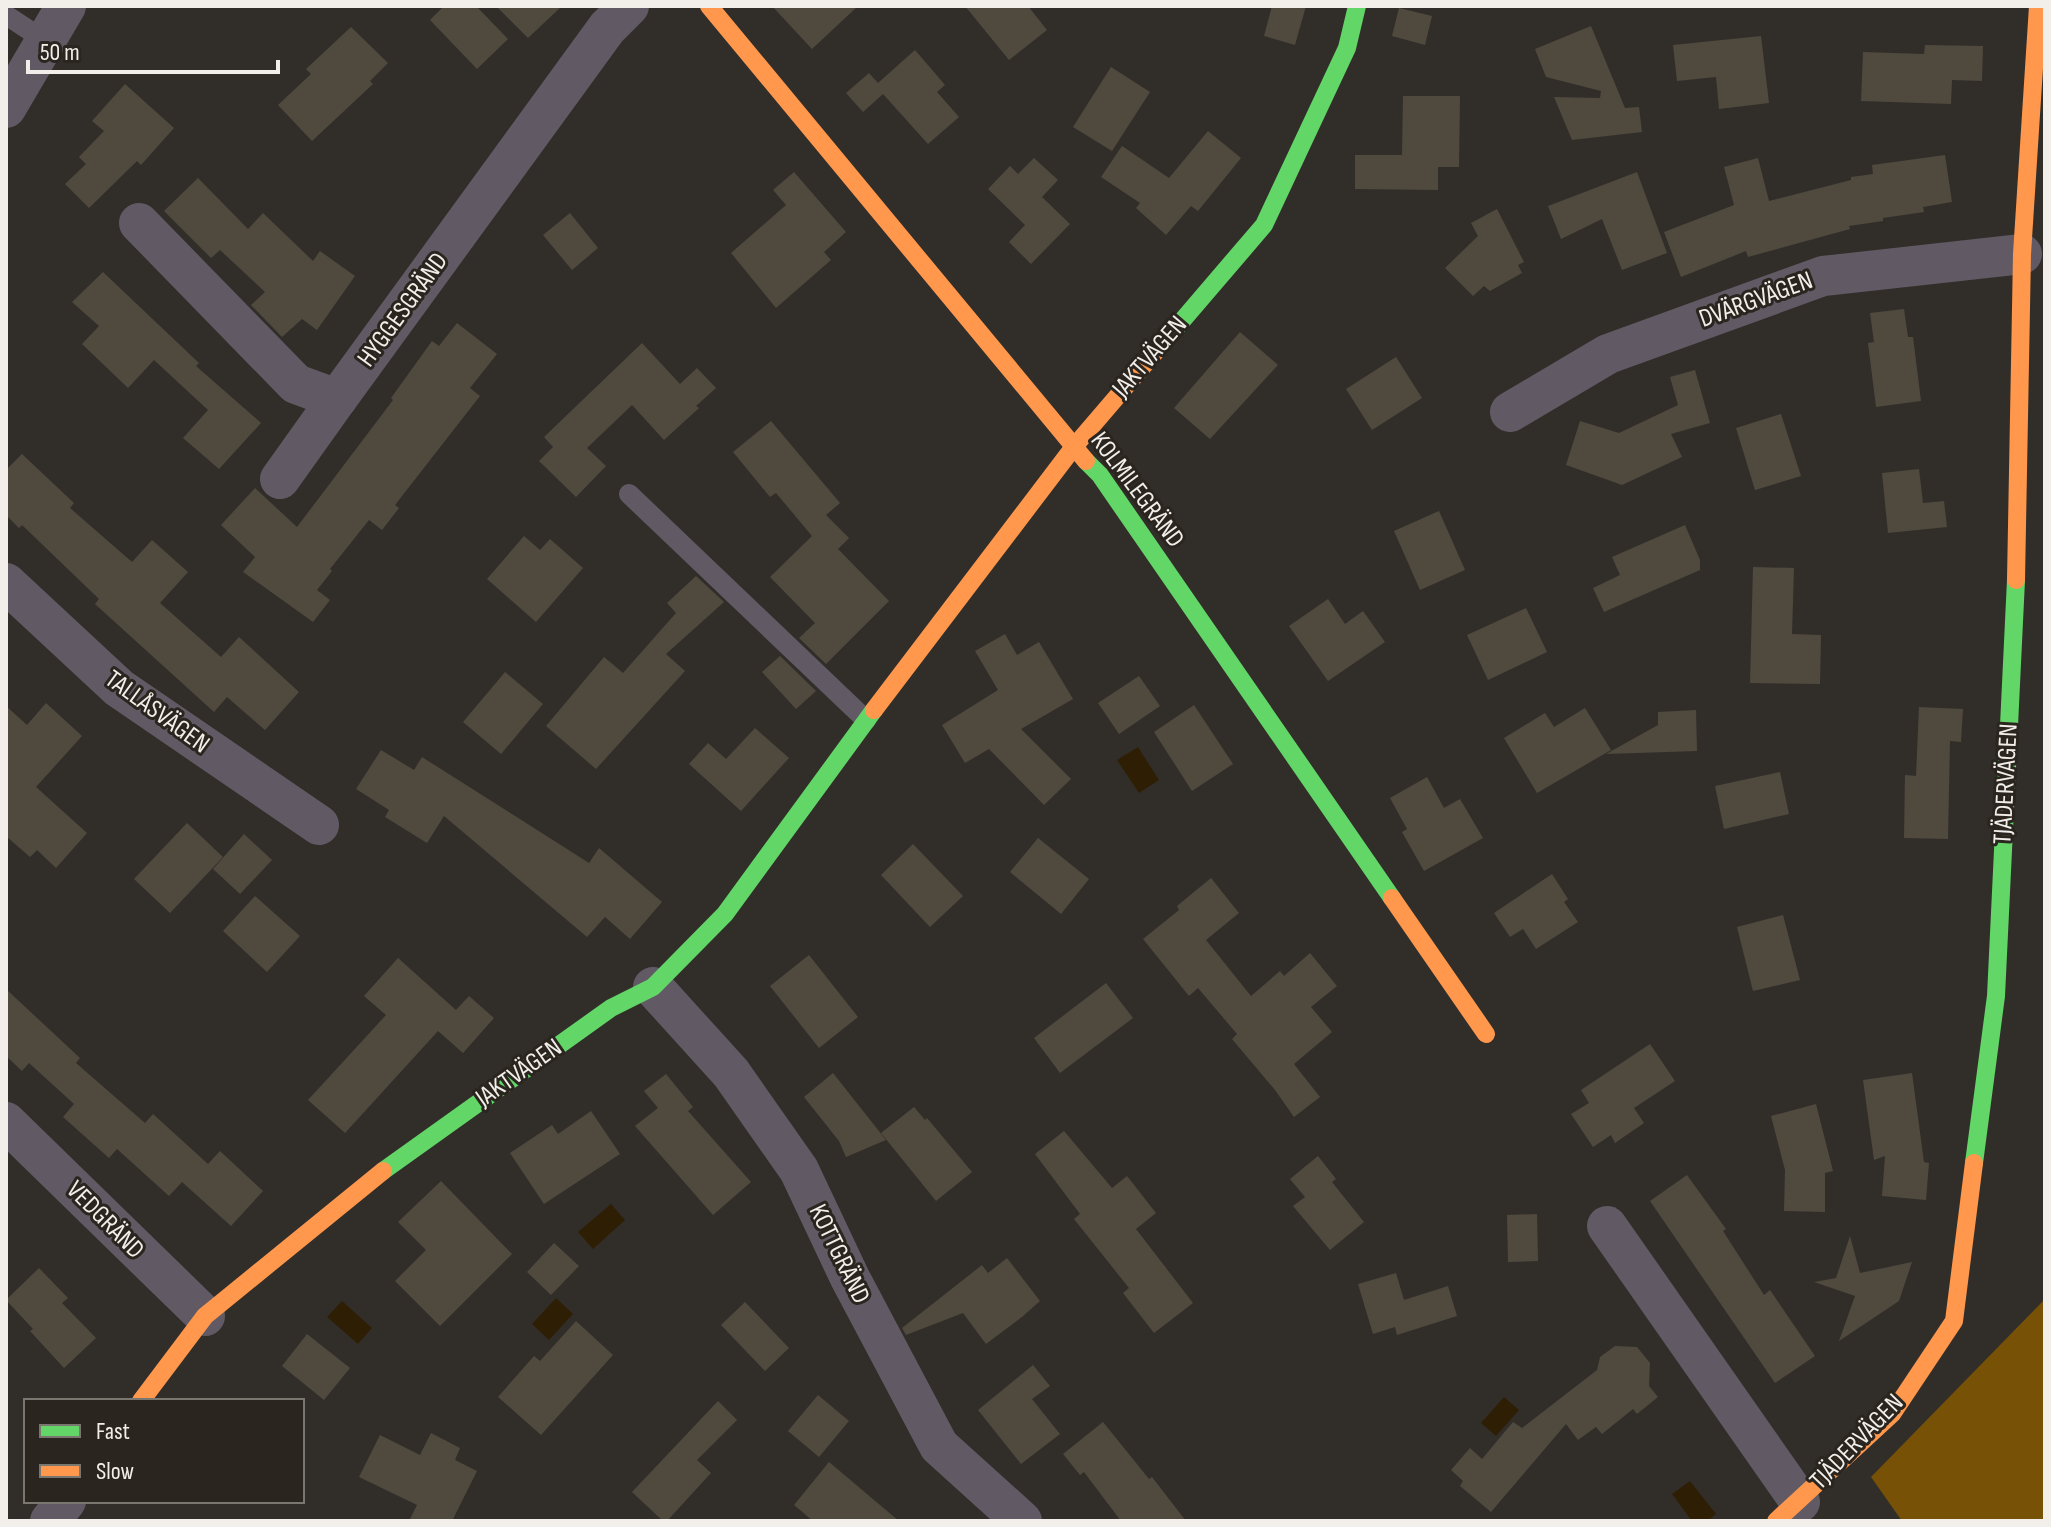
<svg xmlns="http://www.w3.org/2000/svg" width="2051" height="1527" font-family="'Sofia Sans Condensed',sans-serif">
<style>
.forest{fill:#765106}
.water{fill:#2e1e04}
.building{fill:#50493e}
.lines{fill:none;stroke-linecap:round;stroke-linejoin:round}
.lane{stroke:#615a64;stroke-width:20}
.street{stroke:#615a64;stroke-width:40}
.fast{stroke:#63d668;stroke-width:18}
.slow{stroke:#ff974d;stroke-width:18}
.labels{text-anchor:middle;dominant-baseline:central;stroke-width:6;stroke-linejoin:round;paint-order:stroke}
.street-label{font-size:26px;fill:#f2efea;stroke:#2a251e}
</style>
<rect width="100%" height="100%" fill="#312e2a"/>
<path class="forest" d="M2045,1299V1521H1902L1871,1477Z"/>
<g class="water">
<path d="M1138,747L1159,780L1139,793L1117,760Z"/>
<path d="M611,1204L625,1220L593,1249L578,1232Z"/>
<path d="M556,1298L573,1314L549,1340L532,1324Z"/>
<path d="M342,1301L372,1328L358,1344L327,1317Z"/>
<path d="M1504,1397L1519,1410L1496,1436L1481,1423Z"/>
<path d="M1690,1481L1716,1514L1707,1521H1692L1672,1494Z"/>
</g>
<g class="building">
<path d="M444,6H476L508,39L477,69L430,20Z"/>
<path d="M496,6H562L528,38Z"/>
<path d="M772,6H858L812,49Z"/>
<path d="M965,6H1028L1047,30L1009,60Z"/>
<path d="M1272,6H1306L1295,45L1264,36Z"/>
<path d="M1399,8L1432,16L1425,45L1392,36Z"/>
<path d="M1591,26L1625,108L1639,107L1642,132L1572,140L1554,97L1600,98L1601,91L1546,77L1535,49Z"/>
<path d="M351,27L388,63L370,81L373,84L312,141L278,105L311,74L306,69Z"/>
<path d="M1761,36L1769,103L1719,109L1716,77L1677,81L1673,45Z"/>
<path d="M1925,45L1983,46L1982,81L1952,80L1951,104L1861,101L1863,52L1924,54Z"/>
<path d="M915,50L945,85L937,92L959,117L928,144L883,94L863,112L846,93L869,73L878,83Z"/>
<path d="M1111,67L1150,92L1112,151L1073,127Z"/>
<path d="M125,84L174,128L141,165L137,161L89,208L65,184L86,164L79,157L104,131L92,121Z"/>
<path d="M1403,96H1460L1459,167H1438V190L1355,189V155H1402Z"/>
<path d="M1208,131L1241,158L1198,211L1191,206L1166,235L1136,208L1140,203L1101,177L1122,146L1169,178Z"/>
<path d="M1945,155L1952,202L1923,207L1924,212L1883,218V221L1849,226L1850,229L1748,257L1746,251L1681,277L1664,232L1734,205L1724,167L1758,158L1769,201L1851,180V177L1873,174L1872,165Z"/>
<path d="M1034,158L1058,180L1042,197L1070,224L1031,264L1009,242L1025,225L988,189L1010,166L1018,174Z"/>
<path d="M794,172L846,232L824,252L831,260L776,308L731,253L786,205L773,190Z"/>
<path d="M1637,172L1667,253L1622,270L1602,219L1561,239L1548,206Z"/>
<path d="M198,178L248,229L263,213L313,261L320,251L355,276L317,330L302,319L282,337L251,305L265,292L220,250L211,258L164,211Z"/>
<path d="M1497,209L1524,262L1518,265L1522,273L1490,291L1484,286L1473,296L1445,268L1478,236L1471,223Z"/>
<path d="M570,213L598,248L572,270L543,235Z"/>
<path d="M103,272L199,363L196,366L261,423L219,469L183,438L208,410L154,360L128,388L82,344L99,326L72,302Z"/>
<path d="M1904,309L1908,337H1913L1921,401L1876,407L1868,343L1874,342L1870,313Z"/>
<path d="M457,323L497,354L470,388L480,396L395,505L399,508L382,530L369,520L330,569L332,571L317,590L330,600L313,622L243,572L255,557L221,525L255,488L297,527L393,400L391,398L432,341L439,346Z"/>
<path d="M1240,332L1278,365L1210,439L1174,408Z"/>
<path d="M642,343L680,384L697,368L716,388L696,406L699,408L664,440L632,405L587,448L606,466L576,497L539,461L553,447L544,437Z"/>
<path d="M1396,357L1422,398L1372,430L1346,389Z"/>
<path d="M1695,370L1710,423L1671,434L1682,457L1622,485L1566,465L1580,421L1619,433L1678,405L1670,377Z"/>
<path d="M1781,414L1801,476L1755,490L1736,428Z"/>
<path d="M771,421L840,503L826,515L849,538L838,549L889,601L826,664L799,638L815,623L770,577L812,536L776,493L770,497L733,452Z"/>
<path d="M22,454L74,503L70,508L132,562L152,540L188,572L160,603L221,657L239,637L299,692L265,730L227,697L214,712L95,604L99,599L22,525L19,528L6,515V470Z"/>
<path d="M1919,469L1923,503L1944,501L1947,527L1888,533L1882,473Z"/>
<path d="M1439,511L1465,570L1420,590L1394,531Z"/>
<path d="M1685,525L1700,560V570L1604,612L1593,588L1620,575L1612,557Z"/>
<path d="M524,536L540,550L550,539L583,568L536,622L487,579Z"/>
<path d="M1753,567L1794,568L1792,634L1821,635L1820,684L1750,683Z"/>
<path d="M696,576L724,602L666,654L685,671L596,769L546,726L604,657L623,673L676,613L667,603Z"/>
<path d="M1328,599L1345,624L1363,611L1385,642L1328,681L1289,626Z"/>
<path d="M1526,608L1547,652L1488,680L1467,635Z"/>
<path d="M1005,634L1017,655L1039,642L1073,699L1021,729L1071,779L1044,805L989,749L965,763L942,725L998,690L975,651Z"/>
<path d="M780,656L816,691L796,709L762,672Z"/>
<path d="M505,672L543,704L501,754L463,722Z"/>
<path d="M1139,676L1160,706L1119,734L1098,703Z"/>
<path d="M46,703L82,736L36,787L87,833L56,868L37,850L30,857L6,836V706L27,725Z"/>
<path d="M1194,705L1233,764L1192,791L1154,732Z"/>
<path d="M1919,707L1963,709L1961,742L1950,741L1948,839L1904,838L1905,775L1916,776Z"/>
<path d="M1585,708L1611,750L1537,793L1504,738L1545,713L1554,727Z"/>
<path d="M1696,710L1697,751L1606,754L1658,725V712Z"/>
<path d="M755,728L789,758L741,811L689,764L708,743L726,759Z"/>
<path d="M381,750L414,770L422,757L589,863L599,848L662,902L630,939L605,917L587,937L444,816L427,843L385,817L389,810L356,789Z"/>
<path d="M1780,772L1789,814L1724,829L1715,786Z"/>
<path d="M1427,777L1444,808L1460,799L1483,838L1424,871L1402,832L1407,829L1390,798Z"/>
<path d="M187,823L223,857L170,913L134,879Z"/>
<path d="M244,834L272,860L240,894L213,869Z"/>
<path d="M1038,838L1089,879L1061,914L1010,872Z"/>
<path d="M913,844L963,896L930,927L881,875Z"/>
<path d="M1552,874L1568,899L1564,902L1578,922L1536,949L1523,929L1510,937L1494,913Z"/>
<path d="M1211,878L1239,913L1206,940L1251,996L1280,971L1284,976L1310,953L1337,986L1311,1007L1332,1032L1294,1064L1320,1097L1294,1117L1275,1090L1232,1039L1237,1034L1198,988L1189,996L1143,939L1179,910L1177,906Z"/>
<path d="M255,896L300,936L267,972L223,931Z"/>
<path d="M1783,915L1800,980L1753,991L1737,927Z"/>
<path d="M809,955L858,1017L819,1048L770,986Z"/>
<path d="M398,958L456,1010L469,996L494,1018L463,1053L438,1031L345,1133L308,1100L386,1015L364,996Z"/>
<path d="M1106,983L1133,1018L1060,1073L1034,1038Z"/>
<path d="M6,989L80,1058L76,1063L145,1123L153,1114L208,1164L220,1151L263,1191L231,1226L182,1182L169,1196L117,1149L109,1158L63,1117L74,1104L29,1063L22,1071L6,1056Z"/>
<path d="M1650,1044L1675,1081L1634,1108L1644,1123L1615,1143L1611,1135L1593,1147L1571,1114L1589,1103L1581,1090Z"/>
<path d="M833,1073L886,1140L846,1157L839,1141L804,1097Z"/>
<path d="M1912,1073L1924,1162L1929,1163L1926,1200L1882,1196L1885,1156L1874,1160L1863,1080Z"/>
<path d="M666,1074L693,1107L688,1111L751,1182L713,1215L635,1126L658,1108L644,1091Z"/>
<path d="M1816,1104L1833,1171L1825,1173V1212L1784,1211L1785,1170L1771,1116Z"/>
<path d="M914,1107L925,1120L927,1118L972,1172L936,1201L881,1133Z"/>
<path d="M591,1111L620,1154L544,1204L510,1153L552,1125L558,1134Z"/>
<path d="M1064,1131L1112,1188L1127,1176L1156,1213L1136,1229L1193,1303L1154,1333L1123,1293L1129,1288L1074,1219L1080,1214L1035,1154Z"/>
<path d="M1318,1156L1336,1179L1332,1182L1364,1222L1330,1250L1293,1206L1305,1197L1290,1179Z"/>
<path d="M1687,1175L1726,1229L1723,1231L1764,1295L1770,1290L1815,1356L1775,1383L1650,1201Z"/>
<path d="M441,1181L512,1254L440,1326L395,1281L426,1250L398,1222Z"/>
<path d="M1537,1214L1538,1261L1508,1262L1507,1215Z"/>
<path d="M1850,1236L1860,1273L1912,1262L1899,1301L1839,1341L1855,1296L1814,1282L1836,1278Z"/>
<path d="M554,1243L579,1266L551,1295L527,1272Z"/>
<path d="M1007,1258L1040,1301L1022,1317L986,1344L963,1313L906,1335L902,1328L982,1265L988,1273Z"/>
<path d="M39,1268L68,1298L62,1303L96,1338L64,1368L30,1331L33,1329L6,1300Z"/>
<path d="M1396,1273L1404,1300L1448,1286L1457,1316L1397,1335L1395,1327L1373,1334L1358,1284Z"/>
<path d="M745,1302L789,1348L765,1371L721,1325Z"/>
<path d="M576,1321L613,1355L541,1435L498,1397L534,1356L540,1361Z"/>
<path d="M307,1334L350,1368L324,1400L282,1366Z"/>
<path d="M1615,1346L1637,1347L1650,1363L1649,1386L1658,1397L1637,1414L1633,1409L1602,1434L1596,1427L1578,1440L1566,1424L1491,1512L1460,1486L1463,1481L1451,1470L1470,1448L1482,1459L1513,1422L1522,1428L1597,1370L1600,1357Z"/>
<path d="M1033,1365L1050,1386L1032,1399L1060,1434L1021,1464L978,1410Z"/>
<path d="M818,1395L849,1421L819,1457L788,1431Z"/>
<path d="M718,1401L737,1420L697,1460L711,1473L667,1521H663L632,1492Z"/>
<path d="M1103,1422L1149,1479L1152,1477L1186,1521H1121L1084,1472L1080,1475L1063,1454Z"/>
<path d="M431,1433L460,1448L455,1460L477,1471L452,1521H409L417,1505L359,1477L380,1435L420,1455Z"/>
<path d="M829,1462L899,1521H813L794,1505Z"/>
</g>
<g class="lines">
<g class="lane">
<path d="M6,15L44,40"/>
<path d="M629,494L866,720"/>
</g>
<g class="street">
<path d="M6,108L66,6"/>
<path d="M139,223L296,384L337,399L607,28L629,6"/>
<path d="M1510,412L1608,354L1823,276L2022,254"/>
<path d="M280,479L337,399"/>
<path d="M6,583L119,688L319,825"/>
<path d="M653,987L731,1073L799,1170L850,1278L939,1446L1022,1521"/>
<path d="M6,1122L205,1316"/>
<path d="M1607,1226L1800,1502"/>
<path d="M50,1521L66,1501"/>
</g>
<g class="fast">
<path d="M1163,343L1264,225L1347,48L1357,6"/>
<path d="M1086,461L1100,475L1392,898"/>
<path d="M1974,1163L1996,996L2016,580"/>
<path d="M383,1171L611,1008L653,987L725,914L874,710"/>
</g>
<g class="slow">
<path d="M709,6L1086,461"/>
<path d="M2016,580L2022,254L2038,6"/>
<path d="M874,710L1073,448L1163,343"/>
<path d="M1392,898L1486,1034"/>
<path d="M141,1401L205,1316L383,1171"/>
<path d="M1776,1521L1892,1414L1954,1321L1974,1163"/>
</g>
</g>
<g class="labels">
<g class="street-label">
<text transform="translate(1756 300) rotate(-20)">DVÄRGVÄGEN</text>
<text transform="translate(403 310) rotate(-54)">HYGGESGRÄND</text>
<text transform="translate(1150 357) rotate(-49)">JAKTVÄGEN</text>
<text transform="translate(1137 490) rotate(53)">KOLMILEGRÄND</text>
<text transform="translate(157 712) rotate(36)">TALLÅSVÄGEN</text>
<text transform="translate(2006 784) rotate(-87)">TJÄDERVÄGEN</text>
<text transform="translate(519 1073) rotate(-35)">JAKTVÄGEN</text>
<text transform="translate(105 1220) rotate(45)">VEDGRÄND</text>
<text transform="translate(839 1254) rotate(64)">KOTTGRÄND</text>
<text transform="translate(1857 1442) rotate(-46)">TJÄDERVÄGEN</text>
</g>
</g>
<rect width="2051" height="1527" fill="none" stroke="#f2efea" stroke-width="16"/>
<rect x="24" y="1399" width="280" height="104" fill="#2a251e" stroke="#7a7670" stroke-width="2"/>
<rect x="40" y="1425" width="40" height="12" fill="#63d668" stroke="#7a7670" stroke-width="2"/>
<text x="96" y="1439" font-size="24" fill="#f2efea">Fast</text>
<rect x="40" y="1465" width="40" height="12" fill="#ff974d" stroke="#7a7670" stroke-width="2"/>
<text x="96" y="1479" font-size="24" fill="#f2efea">Slow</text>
<path d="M28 60v12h250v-12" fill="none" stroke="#f2efea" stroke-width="4"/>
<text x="40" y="60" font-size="24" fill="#f2efea" stroke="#2a251e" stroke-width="6" paint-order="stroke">50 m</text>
</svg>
